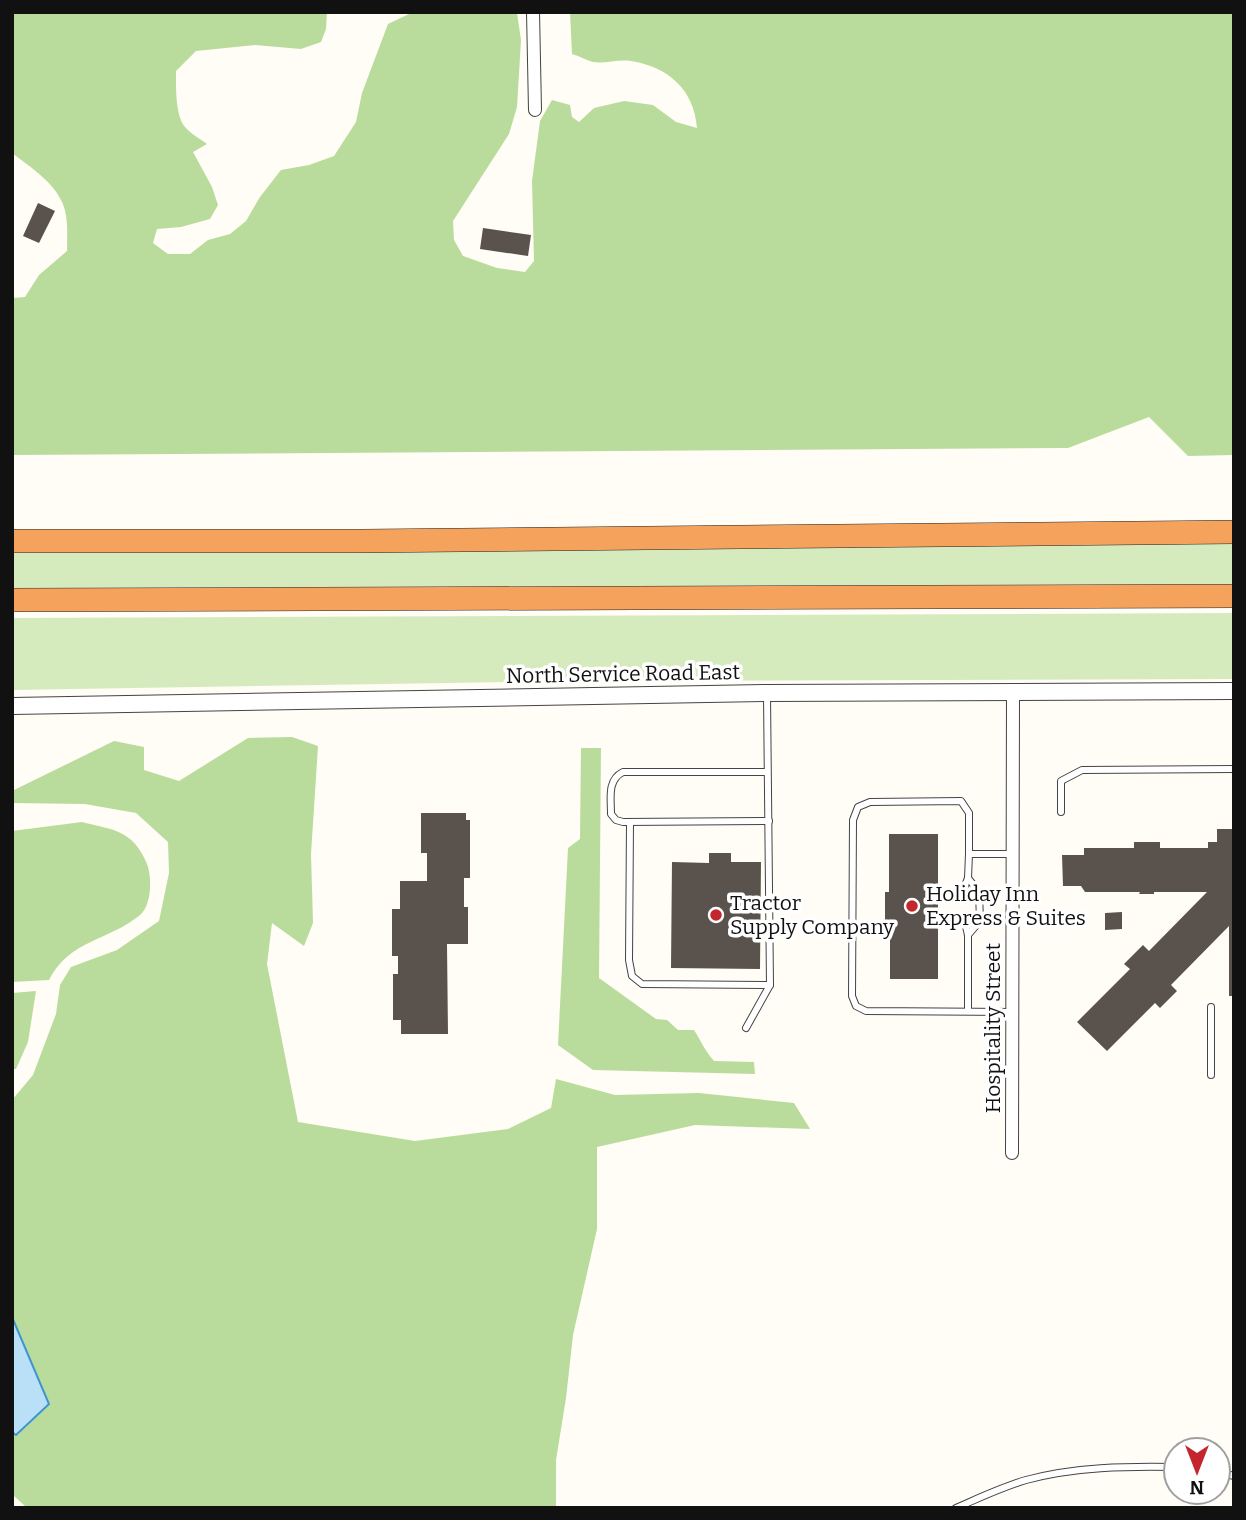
<svg xmlns="http://www.w3.org/2000/svg" width="1246" height="1520" font-family="Bitter,serif">
<style>
.green{fill:#d5ebbd}
.forest{fill:#b9dc9c}
.water{fill:#b9e0f7;stroke:#3f96cf;stroke-width:2}
.building{fill:#5a524d}
.lines{fill:none;stroke-linecap:round;stroke-linejoin:round}
.service-casing{stroke:#444;stroke-width:8}
.minor-casing{stroke:#444;stroke-width:14}
.tertiary-casing{stroke:#444;stroke-width:18}
.motorway-casing{stroke:#222;stroke-width:24}
.service{stroke:#fff;stroke-width:6}
.minor{stroke:#fff;stroke-width:12}
.tertiary{stroke:#fff;stroke-width:16}
.motorway{stroke:#f5a25d;stroke-width:23}
.poi-dot{fill:#c4262e;stroke:#fff;stroke-width:2.5}
.labels{text-anchor:middle;dominant-baseline:central;stroke-width:7;stroke-linejoin:round;paint-order:stroke}
.street-label{font-size:21px;fill:#111;stroke:#fff}
.poi-label{font-size:21px;fill:#111;stroke:#fff;text-anchor:start}
</style>
<rect width="100%" height="100%" fill="#fffdf5"/>
<g class="green">
<path d="M1234,543V584L12,588V549Z"/>
<path d="M1234,613V679L569,681L12,690V618Z"/>
</g>
<g class="forest">
<path d="M12,12H327L326,29L321,42L301,49L255,45L196,51L176,71C176,85 175,115 185,127C190,133 200,139 207,144L193,152L212,187L218,205L210,219L181,227L157,229L153,243L168,254H190L208,240L230,234L246,221L260,197L281,170L309,165L334,156L356,122L362,93L388,24L409,14L420,12L517,13L521,40L517,107L509,134L453,221L454,240L463,256L497,268L525,272L534,261L532,181L540,121L552,100L570,105L572,117L579,122L594,108L624,101L653,105L676,122L697,128C694,89 668,67 631,61C618,59 605,64 593,62C586,60 579,56 572,54L570,12H1234V455L1188,456L1149,417L1068,448L12,455V298L25,297L39,275L67,251C67,235 69,215 61,200C52,181 29,166 12,153Z"/>
<path d="M292,737L318,746L311,854L313,923L304,946L272,923L267,964L298,1122L415,1141L508,1129L551,1108L556,1079L615,1095L699,1093L794,1103L810,1129L695,1125L597,1147V1229L573,1335L566,1398L556,1460V1508H27L12,1494V1432L16,1434L49,1403L12,1317V1100L33,1075L56,1014L60,985L71,967L117,950L159,921L169,873L168,842L136,813L85,804L12,803V791L114,741L144,747V770L179,781L248,738Z"/>
<path d="M581,748H601L599,978L656,1019L667,1020L678,1030H694C701,1041 705,1051 714,1061L754,1062L755,1074L593,1070L558,1045L568,848L580,839Z"/>
<path d="M82,822C114,830 133,830 147,864C152,877 152,905 140,915C109,941 70,939 49,980L12,982V831Z"/>
<path d="M36,991L28,1042L16,1069H12V993Z"/>
</g>
<path class="water" d="M12,1317L49,1404L16,1435L12,1432Z"/>
<g class="building">
<path d="M38,203L55,211L39,243L23,236Z"/>
<path d="M483,228L531,235L528,256L480,249Z"/>
<path d="M421,813H466V820H470V878H464V907H468V944H447L448,1034H401V1020H393V974H398V956H392V909H400V881H427V853H421Z"/>
<path d="M1217,829H1234V996H1229V926L1171,985L1177,991L1160,1008L1155,1003L1107,1051L1077,1022L1130,969L1124,964L1143,945L1149,951L1207,892H1154V894H1139L1140,892H1085L1081,886H1063L1062,855H1084V848H1134V842H1160V848H1208V842H1217Z"/>
<path d="M889,834H938V979H890V920H885V892H889Z"/>
<path d="M709,853H731V862H761L760,969L671,968L672,862L709,863Z"/>
<path d="M1122,912V929L1105,930V913Z"/>
</g>
<g class="lines">
<defs>
<g id="service">
<path d="M767,772H623C607,780 611,798 611,814L616,820L623,822L769,821"/>
<path d="M1061,812V781L1082,770L1234,769"/>
<path d="M630,822L629,960L632,976L642,984L770,985"/>
<path d="M968,878L979,892L980,921L968,935"/>
<path d="M964,888L968,878L969,854"/>
<path d="M964,918L968,935V1011"/>
<path d="M1012,1012L866,1011L856,1006L852,996L853,820L858,807L870,802L961,801L969,813V854H1012"/>
<path d="M746,1028L770,985L767,695"/>
<path d="M1211,1075V1007"/>
<path d="M1218,1472L1234,1476"/>
<path d="M956,1508C979,1498 1002,1487 1026,1480C1074,1467 1127,1466 1176,1467"/>
</g>
<g id="minor">
<path d="M533,12L535,110"/>
<path d="M1012,1153L1013,692"/>
</g>
<path id="tertiary" d="M12,706L767,693L1234,691"/>
<g id="motorway">
<path d="M12,541H362L1234,532"/>
<path d="M12,600L1234,596"/>
</g>
</defs>
<use href="#service" class="service-casing"/>
<use href="#minor" class="minor-casing"/>
<use href="#tertiary" class="tertiary-casing"/>
<use href="#motorway" class="motorway-casing"/>
<use href="#service" class="service"/>
<use href="#minor" class="minor"/>
<use href="#tertiary" class="tertiary"/>
<use href="#motorway" class="motorway"/>
</g>
<g class="poi-dot">
<circle cx="912" cy="906" r="7"/>
<circle cx="716" cy="915" r="7"/>
</g>
<g class="labels">
<g class="street-label">
<text transform="translate(623 674) rotate(-1)">North Service Road East</text>
<text transform="translate(993 1028) rotate(-90)">Hospitality Street</text>
</g>
<g class="poi-label">
<text x="926" y="894">Holiday Inn<tspan x="926" dy="24">Express &amp; Suites</tspan></text>
<text x="730" y="903">Tractor<tspan x="730" dy="24">Supply Company</tspan></text>
</g>
</g>
<rect width="1246" height="1520" fill="none" stroke="#111111" stroke-width="28"/>
<g transform="translate(1197 1471) rotate(180)"><circle r="33" fill="#ffffff" stroke="#a0a0a0" stroke-width="2"/>
<path d="M0-5L12 26L0 18L-12 26Z" fill="#c4262e"/>
<text y="-10" font-size="19" font-weight="bold" text-anchor="middle" fill="#111111">N</text>
</g>
</svg>
